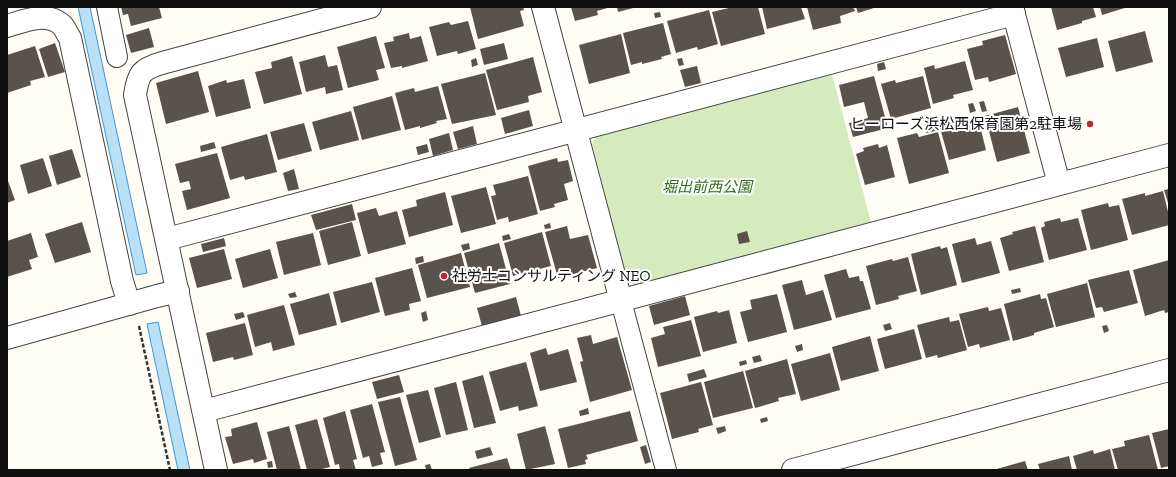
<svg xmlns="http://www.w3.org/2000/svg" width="1176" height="477" font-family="'Zilla Slab','Noto Sans JP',serif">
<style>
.green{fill:#d5ebbd}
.water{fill:#b9e0f7;stroke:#3f96cf}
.building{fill:#5a524d}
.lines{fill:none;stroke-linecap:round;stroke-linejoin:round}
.pedestrian-casing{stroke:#444;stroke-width:22}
.minor-casing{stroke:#444;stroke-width:24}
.tertiary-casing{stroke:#444;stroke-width:24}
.path{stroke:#333;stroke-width:2.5;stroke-dasharray:4 2;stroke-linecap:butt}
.pedestrian{stroke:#fff;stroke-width:20}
.minor{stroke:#fff;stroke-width:22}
.tertiary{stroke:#fff;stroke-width:22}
.poi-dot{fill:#c4262e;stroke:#fff;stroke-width:1.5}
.labels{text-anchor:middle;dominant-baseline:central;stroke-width:4;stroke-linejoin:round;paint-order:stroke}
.poi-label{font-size:15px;fill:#111;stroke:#fff;text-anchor:end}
.park-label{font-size:15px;font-style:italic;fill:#2f6b1f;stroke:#fff}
</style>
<rect width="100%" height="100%" fill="#fffdf5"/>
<path class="green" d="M832,74L871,222L635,285L628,281L592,144L596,137Z"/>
<g class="water">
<path d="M78,7H90L147,273L136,275Z"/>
<path d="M158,322L190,470H178L147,324Z"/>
</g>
<g class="building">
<path d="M121,7H159L162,18L131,26L128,14L123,15Z"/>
<path d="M470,7H523L524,10L520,11L524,26L478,39Z"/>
<path d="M571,7H611L597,11L598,15L575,21Z"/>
<path d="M617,7H637L618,12Z"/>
<path d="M733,7H758L765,34L721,46L712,12Z"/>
<path d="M762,7H801L805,19L767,29Z"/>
<path d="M807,7H853L855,11L840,16L841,23L813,30Z"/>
<path d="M856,7H877L858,13Z"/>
<path d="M1051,7H1093L1096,17L1082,21V23L1057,30Z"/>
<path d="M1100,7H1128L1102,15Z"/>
<path d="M709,10L718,44L698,50L697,47L676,53L667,21Z"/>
<path d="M660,12L661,17L655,18L654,13Z"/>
<path d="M468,21L476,49L458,54L457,51L437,56L429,27L449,22L451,25Z"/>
<path d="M663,23L671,54L661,57L662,59L642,64V62L631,65L623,33Z"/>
<path d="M149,28L154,47L131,53L126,35Z"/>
<path d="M1145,31L1153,62L1116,72L1108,41Z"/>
<path d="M409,33L410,39L421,36L428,61L402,68V66L391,68L384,43L394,41L393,37Z"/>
<path d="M621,34L630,73L589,84L579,45Z"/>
<path d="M1005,35L1016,74L989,82L988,77L975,80L967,49L983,45L982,41Z"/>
<path d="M376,36L385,68L376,70L379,80L348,88L337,47Z"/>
<path d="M1097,38L1104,67L1066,77L1058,48Z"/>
<path d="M55,43L65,72L48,77L39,49Z"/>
<path d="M504,43L508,59L484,65L480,49Z"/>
<path d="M35,46L45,77L30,81L31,85L7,93V55Z"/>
<path d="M325,55L328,67L337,65L343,90L326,94L325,87L306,92L299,62Z"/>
<path d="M292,56L302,94L264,104L255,72L272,68L271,62Z"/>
<path d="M533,57L542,92L528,96L529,102L497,110L486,70Z"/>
<path d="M476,58L478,65L472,67L471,60Z"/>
<path d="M682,58L684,65L679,66L677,59Z"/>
<path d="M965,61L973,90L953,95L954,98L933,104L924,68L934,65L935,69Z"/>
<path d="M884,62L886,69L878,71L877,64Z"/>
<path d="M697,66L701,83L685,87L680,70Z"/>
<path d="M198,71L209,112L166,124L156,83Z"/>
<path d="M485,73L496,115L452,124L441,84Z"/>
<path d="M874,76L888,128L853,137L849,123L868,118L864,102L844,107L839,85Z"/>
<path d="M923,76L931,108L891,119L881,84L895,80L896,83Z"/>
<path d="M244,79L251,108L216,117L208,86L226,80L227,83Z"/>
<path d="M438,86L447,119L436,121L437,123L420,128V126L405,130L395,93L414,88L415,92Z"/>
<path d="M392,96L401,130L362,140L353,107Z"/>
<path d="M984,101L987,111L982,112L979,102Z"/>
<path d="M973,103L976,111L970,113L968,104Z"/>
<path d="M1018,107L1030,153L997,162L985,116Z"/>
<path d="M529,110L533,126L505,134L501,118Z"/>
<path d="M351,111L359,140L320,150L312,122Z"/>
<path d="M978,118L986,150L949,160L940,128Z"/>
<path d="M304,123L312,151L278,160L270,132Z"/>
<path d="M933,125L935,131L926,133L924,127Z"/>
<path d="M473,126L477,144L458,149L453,132Z"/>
<path d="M938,132L949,173L909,184L897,138L917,133L919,137Z"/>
<path d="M449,133L453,150L433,156L429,139Z"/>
<path d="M267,134L277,172L245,180L244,176L230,180L221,147Z"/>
<path d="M214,142L216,148L201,152L200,146Z"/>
<path d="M427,144L429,152L418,155L416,147Z"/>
<path d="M878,144L879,148L887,145L895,177L865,185L856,154L864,151L863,148Z"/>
<path d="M72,149L81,177L57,185L49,156Z"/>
<path d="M217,153L230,198L187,210L182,191L191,189L189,181L180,183L175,164Z"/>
<path d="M43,158L52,186L28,194L20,165Z"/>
<path d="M557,158L558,162L568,160L573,181L564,184L568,200L554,204L555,207L540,211L528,166Z"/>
<path d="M294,169L299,189L288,191L283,173Z"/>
<path d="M528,176L538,214L509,222L508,217L497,220L491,196L496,195L493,185Z"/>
<path d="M7,178L15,200L7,203Z"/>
<path d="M486,187L496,224L461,233L451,196Z"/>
<path d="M1169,189V206L1164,190Z"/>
<path d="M1163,191L1169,216V225L1132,235L1122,199L1145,193V196Z"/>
<path d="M445,192L453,225L409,237L402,210L417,206L416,200Z"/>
<path d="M1108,203L1109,207L1119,205L1128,240L1091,250L1081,210Z"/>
<path d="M352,204L356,220L316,230L311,215Z"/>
<path d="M376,208L379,216L397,211L406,244L368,254L357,213Z"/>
<path d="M1060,218L1061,222L1078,218L1087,250L1049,260L1041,228L1045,226L1044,222Z"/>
<path d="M82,222L91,252L55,263L45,234Z"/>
<path d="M352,222L361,256L328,265L319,231Z"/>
<path d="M550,223L551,228L545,229L544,225Z"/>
<path d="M567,226L570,239L588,235L597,268L558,278L545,232Z"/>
<path d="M1035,226L1044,262L1009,271L1000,238L1013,234L1012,232Z"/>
<path d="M747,231L750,242L739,244L737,234Z"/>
<path d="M542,232L551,266L513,276L504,243Z"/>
<path d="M31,233L38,257L29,260L32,269L7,277V241Z"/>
<path d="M313,233L321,265L284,275L276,242Z"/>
<path d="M509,234L511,239L503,241L502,236Z"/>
<path d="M224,238L226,246L203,252L201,244Z"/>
<path d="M975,238L977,245L991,241L1000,273L962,283L952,244Z"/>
<path d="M469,243L470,249L463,251L461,245Z"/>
<path d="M499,243L510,284L475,293L464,253Z"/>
<path d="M940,246L941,249L947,247L957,285L921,295L911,254Z"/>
<path d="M224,249L232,279L197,288L189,258Z"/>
<path d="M270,249L278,278L243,288L235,259Z"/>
<path d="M461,253L470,287L427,298L418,265Z"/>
<path d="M423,256L424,262L416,264L415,258Z"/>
<path d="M908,257L917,291L898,296L899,299L876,305L866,266L892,259L893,261Z"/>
<path d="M1169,260V312L1165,313L1164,310L1145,316L1133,270Z"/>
<path d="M412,268L421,301L409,304L410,310L385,316L375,278Z"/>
<path d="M846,269L849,278L859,276L860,281H863L871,309L836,318L824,275Z"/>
<path d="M1129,270L1138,303L1104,312L1102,307L1096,308L1088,280Z"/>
<path d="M802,280L806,295L823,290L832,320L794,330L782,285Z"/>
<path d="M372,282L380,312L341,323L333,292Z"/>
<path d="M1087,283L1095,317L1056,327L1047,294Z"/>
<path d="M1020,288L1021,292L1012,294L1011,290Z"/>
<path d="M295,292L297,297L290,298L288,294Z"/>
<path d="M329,293L337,325L299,335L290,304Z"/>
<path d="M777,294L787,332L748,342L740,312L752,309L750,300Z"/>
<path d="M1040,294L1041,299L1046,298L1054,327L1034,333V335L1013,341L1004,304Z"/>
<path d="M685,296L690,315L654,325L649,306Z"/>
<path d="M516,297L521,316L482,326L477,308Z"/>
<path d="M284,305L295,345L273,351L271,342L255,347L247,315Z"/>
<path d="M988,307L989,311L1001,308L1010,340L980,348L979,344L968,347L959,314Z"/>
<path d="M729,310L737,343L703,352L694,317L717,311L718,313Z"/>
<path d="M426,311L428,320L423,322L421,313Z"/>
<path d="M243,312L245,317L236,320L234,314Z"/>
<path d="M949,317L950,322L959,320L967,350L938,358L937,355L926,358L917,325Z"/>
<path d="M691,320L701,356L658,367L651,338L665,334L663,327Z"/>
<path d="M245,323L253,355L234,360L233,357L213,362L206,333Z"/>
<path d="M890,323L892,329L885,331L883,325Z"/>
<path d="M1107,325L1109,331L1104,333L1102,326Z"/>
<path d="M914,329L922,359L885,369L877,339Z"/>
<path d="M591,335L593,344L617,337L632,390L590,402L580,362L583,361L577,338Z"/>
<path d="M870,336L879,371L841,381L832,347Z"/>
<path d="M802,344L803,350L797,352L795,346Z"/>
<path d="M546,348L548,355L568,349L577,382L540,391L530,353Z"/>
<path d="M830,353L840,390L801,401L791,364Z"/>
<path d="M760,355L762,361L754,363L752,357Z"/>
<path d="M787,359L796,394L778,398L779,401L755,408L745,371Z"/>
<path d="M746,360L747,364L740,366L739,362Z"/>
<path d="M526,362L538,406L519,411L518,406L500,411L489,372Z"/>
<path d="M704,369L707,377L689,382L687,374Z"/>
<path d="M743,371L753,408L713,418L704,382Z"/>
<path d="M399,375L404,392L377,399L372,382Z"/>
<path d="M483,375L496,423L474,428L462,381Z"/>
<path d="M456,382L468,430L446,435L434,388Z"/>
<path d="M701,382L713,425L698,429L699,432L672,439L660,393Z"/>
<path d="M428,390L441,437L419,443L406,395Z"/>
<path d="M400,397L417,460L395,466L378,402Z"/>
<path d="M372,404L385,452L380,453L383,464L372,467L369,456L363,458L350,410Z"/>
<path d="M588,408L589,414L580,416L579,411Z"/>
<path d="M345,411L357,459L353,460L356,470H340L339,464L335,465L323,418Z"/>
<path d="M630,411L638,441L586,455L588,459L585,460L586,464L568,468L558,429Z"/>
<path d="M767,417L768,421L761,423L760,419Z"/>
<path d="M317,419L330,467L322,469V470H307L295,425Z"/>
<path d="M257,422L267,459L254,463L253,459L233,464L225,437L232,436L231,429Z"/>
<path d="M289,426L301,470H277L267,432Z"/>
<path d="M545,426L555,464L526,470L517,434Z"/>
<path d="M725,426L726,431L718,434L716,428Z"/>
<path d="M1169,429V466L1161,468L1152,433Z"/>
<path d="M1149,435L1158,470H1118L1112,449L1125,446L1124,441Z"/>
<path d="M646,445L651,462L645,464L640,447Z"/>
<path d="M490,447L493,455L477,459L475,451Z"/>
<path d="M1110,449L1115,470H1077L1073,456L1093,450L1094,454Z"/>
<path d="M1069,456L1072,470H1040L1038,464Z"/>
<path d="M507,458L511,470H470L469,468Z"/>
<path d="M272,461L273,467L268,468L267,462Z"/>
<path d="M1025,461L1028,470H993Z"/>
<path d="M430,464L432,470H426L425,465Z"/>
</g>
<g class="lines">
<defs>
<g id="pedestrian">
<path d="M107,7L117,57"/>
<path d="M621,301L666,470"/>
</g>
<g id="minor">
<path d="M543,7L621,301"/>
<path d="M1012,7L1059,184"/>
<path d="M7,26C24,21 46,11 62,25C65,28 67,34 70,38L122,281L129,304"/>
<path d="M167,239L1014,14"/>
<path d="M7,338L157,296L178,291"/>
<path d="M204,411L1169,155"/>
<path d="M216,470L135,95C138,74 141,69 162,63L370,7"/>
</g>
<path id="tertiary" d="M793,470L1169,370"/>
</defs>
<use href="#pedestrian" class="pedestrian-casing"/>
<use href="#minor" class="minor-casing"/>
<use href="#tertiary" class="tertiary-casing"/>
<path class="path" d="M139,326L170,470"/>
<use href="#pedestrian" class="pedestrian"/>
<use href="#minor" class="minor"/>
<use href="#tertiary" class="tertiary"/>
</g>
<g class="poi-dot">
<circle cx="1090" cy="124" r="4"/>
<circle cx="444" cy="276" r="4"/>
</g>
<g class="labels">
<g class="poi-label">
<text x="1082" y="124">ヒーローズ浜松西保育園第2駐車場</text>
<text x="452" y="276" text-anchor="start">社労士コンサルティング NEO</text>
</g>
<g class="park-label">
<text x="707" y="187">堀出前西公園</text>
</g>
</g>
<rect width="1176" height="477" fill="none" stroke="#111111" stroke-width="16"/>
</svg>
